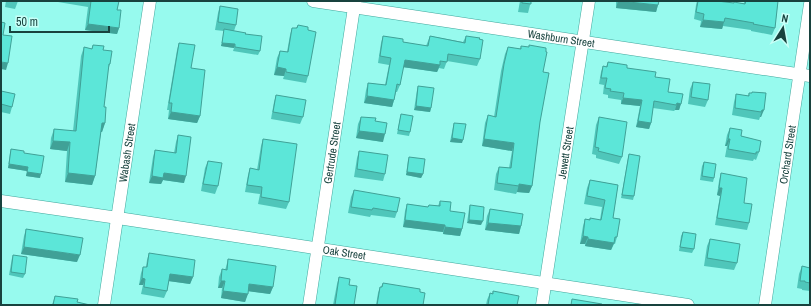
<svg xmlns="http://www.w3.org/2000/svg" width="811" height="306" font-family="'Archivo Narrow',sans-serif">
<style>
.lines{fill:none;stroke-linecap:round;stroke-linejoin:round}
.minor-casing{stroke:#40a69c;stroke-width:13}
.minor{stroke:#fff;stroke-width:12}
.wall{fill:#4fc6ba}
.shaded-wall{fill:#40a197}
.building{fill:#5ce6d8;stroke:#40a197}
.labels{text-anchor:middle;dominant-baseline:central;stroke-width:3;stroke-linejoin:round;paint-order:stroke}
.street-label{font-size:11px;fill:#18423e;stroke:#c7fff7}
</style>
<rect width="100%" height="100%" fill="#97faee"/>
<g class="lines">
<defs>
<g id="minor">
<path id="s1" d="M313,1L810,76"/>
<path id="s2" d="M1,201L118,218L688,305"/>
<path id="s3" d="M104,305L150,1"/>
<path id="s4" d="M309,305L355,1"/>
<path id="s5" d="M542,305L589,1"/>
<path id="s6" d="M765,305L810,4"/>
</g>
</defs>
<use href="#minor" class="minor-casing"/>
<use href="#minor" class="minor"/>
</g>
<g class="wall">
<path d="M5,1H18L15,9L5,7L6,1Z"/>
<path d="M58,1H119L117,10L119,28L117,34L85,30L88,7L58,2Z"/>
<path d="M520,1H531L528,13L518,12Z"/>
<path d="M616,1H659L656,12L616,8Z"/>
<path d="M697,1H717L734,3H744V1H778L775,28L772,35L751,31V30L723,26L722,29L700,27L701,21L694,19L696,5Z"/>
<path d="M220,6L236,25L234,31L245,34L260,51L258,55L233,51L234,48L221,46L224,31L215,30L218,13Z"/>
<path d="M298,25L308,30V76L306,83L283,79L284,76L274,75L277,58L280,51L287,52L290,35L292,28H296Z"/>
<path d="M383,36L403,42L426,46L430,36L463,42L466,36L480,59L477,66L447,61L444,69L439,68L437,72L403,67L400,85L397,92H396L394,100L392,107L364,103L366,90L368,83L385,85L389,65L378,63L381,43Z"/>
<path d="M179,43L191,68L200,116L197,123L168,119L169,110H167L177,50Z"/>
<path d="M93,45L103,50L110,64L108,70L104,107L105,123L102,132H101L95,176L92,185L65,182L67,151L50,149L51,138L54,129L73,131L81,56L84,47L92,49Z"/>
<path d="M521,46L543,72L540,122L532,186L529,193L517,192L516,194L494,190L496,174L499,167L509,168L512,151L482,146L485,123L488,115L494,117L501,71L505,54L508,47L520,49Z"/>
<path d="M608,62L655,77L668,92L683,94L679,110H675L674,111L653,108L651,123L649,129L636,127L640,106L621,104V100L608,98V95L603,94L604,85L599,84L601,72L603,66L606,67Z"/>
<path d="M693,82L708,100L705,107L688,104L690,89Z"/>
<path d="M418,86L431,108L430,112L414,110L417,90Z"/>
<path d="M1,91L12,107L10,114L1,112Z"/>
<path d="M752,92L766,93L761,117H760L759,120L732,115L734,102L736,94L748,96L749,93H752Z"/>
<path d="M276,95L303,117L300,124L271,119L274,102Z"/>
<path d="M401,114L410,132L409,136L397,134L400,118Z"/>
<path d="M361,117L375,121L383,142L356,138L358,124Z"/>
<path d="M599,117L622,157L619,164L596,158V155L592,154L596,125Z"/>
<path d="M454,123L462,143L450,142L453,127Z"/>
<path d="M730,128L741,136L759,152L756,160L754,159L753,161L725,157L727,146H725L727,135Z"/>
<path d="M178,135L184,183L163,180L161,184L149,183L153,157L155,150L174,153L176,142Z"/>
<path d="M263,139L289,202L286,209L258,204L260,194L245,192L248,175L250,168L257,170L261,146Z"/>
<path d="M11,149L24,153L40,178L26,176L27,171L8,168L10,153Z"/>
<path d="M359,151L385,174L383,181L354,177L357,158Z"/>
<path d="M629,154L634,196L633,200L621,198L628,158Z"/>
<path d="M409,157L423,174L421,178L406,175L408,160Z"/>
<path d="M208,161L218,186L215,194L201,191L205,168Z"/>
<path d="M704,162L714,178L713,182L700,180L702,166Z"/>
<path d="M721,173L744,203L749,223L747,230L715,225L720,196L717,195L719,181Z"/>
<path d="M590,180L618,185L613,218L617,237L615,244H614L611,250L585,246V244H580L583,226L585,219L600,220L602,207L584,204L587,188Z"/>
<path d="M354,190L397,212L395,218L371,215L370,217L348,213L351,197Z"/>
<path d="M440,201L450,211L462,229L460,236L443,234V232L403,227L405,211L407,204L428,207L429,205L438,206Z"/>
<path d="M470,205L481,225L467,223L469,209Z"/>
<path d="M490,209L521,226L519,234L485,230L487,216Z"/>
<path d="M26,229L77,262L21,254L24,236Z"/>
<path d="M683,232L694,249L692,253L679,251L681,236Z"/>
<path d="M710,239L737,263L734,270L704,266L707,246Z"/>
<path d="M149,253L193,277L190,284L169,281L167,291L164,298L141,294L143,285H139L141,273L143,267H146L147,260Z"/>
<path d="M13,255L25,274L23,278L9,275L12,258Z"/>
<path d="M228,259L273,287L270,294L248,291L245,302L221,298L222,288H218L219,277L222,269L225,270L226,267Z"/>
<path d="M802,266L810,268V291L802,290V289L797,288L799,274Z"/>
<path d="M339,277L349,285L354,305H333L337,284Z"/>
<path d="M383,283L420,292L423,305H376L378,293L380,287H381Z"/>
<path d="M493,291L517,305H486L487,300L490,293L492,294Z"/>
<path d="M55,296L77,302L90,305H52Z"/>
</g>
<g class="shaded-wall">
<path d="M618,1L658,5L656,12L616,8Z"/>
<path d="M703,20L724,22L722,29L700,27Z"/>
<path d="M88,24L119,28L117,34L85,30Z"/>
<path d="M222,43L235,44L234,48L221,46Z"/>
<path d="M405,60L440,65L437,72L402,67Z"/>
<path d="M1,62L8,63L6,70L1,69Z"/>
<path d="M277,67L286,69L284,76L274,75Z"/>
<path d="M367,96L394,100L392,107L364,103Z"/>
<path d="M623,98L642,100L640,106L621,104Z"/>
<path d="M677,103L681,104L679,110H675Z"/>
<path d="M416,106L431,108L430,112L414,110Z"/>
<path d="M762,110H764L761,117H760Z"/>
<path d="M171,112L200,116L197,123L168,119Z"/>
<path d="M638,121L651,123L649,129L636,127Z"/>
<path d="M102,123H105L102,132L99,131Z"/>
<path d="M359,131L385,134L383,142L356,138Z"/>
<path d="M452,138L463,140L462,143L450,142Z"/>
<path d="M484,139L514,143L512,151L482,146Z"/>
<path d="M728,139H730L727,146H725Z"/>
<path d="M53,141L70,142L67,151L50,149Z"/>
<path d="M9,164L28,167L27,171L8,168Z"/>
<path d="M27,172L41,174L40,178L26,176Z"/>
<path d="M407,172L423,174L421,178L406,175Z"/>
<path d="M68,173L95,176L92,185L65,182Z"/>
<path d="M164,173L186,176L184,183L163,180L161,184L149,183L152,176Z"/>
<path d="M519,184L532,186L529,193L517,192Z"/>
<path d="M719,188H722L720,196L717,195Z"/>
<path d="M405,220L445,225L443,232L403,227Z"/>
<path d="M469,220L483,221L481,225L467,223Z"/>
<path d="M488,223L521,226L519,234L485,230Z"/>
<path d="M445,227L462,229L460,236L443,234Z"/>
<path d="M583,236L588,237L585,244H580Z"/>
<path d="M588,239L614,243L611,250L585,246Z"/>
<path d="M24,247L80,255L77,262L21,254Z"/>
<path d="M170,274L193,277L190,284L168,281Z"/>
<path d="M142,278L145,279L143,285H139Z"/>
<path d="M221,281H225L222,288H218Z"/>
<path d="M249,284L273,287L270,294L247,291Z"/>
<path d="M223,291L248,294L245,302L221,298Z"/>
</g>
<g class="building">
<path d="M91,1H119L117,10H121L119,28L88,24Z"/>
<path d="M522,1H531V4L522,3Z"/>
<path d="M619,1H659L658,5Z"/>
<path d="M698,1H717L734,3V2L745,4L746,1H778L775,28L753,24L754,23L725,18L724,22L703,20L704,14L696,12Z"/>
<path d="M220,6L238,9L236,25L218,22Z"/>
<path d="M1,22L5,23L3,35L12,36L8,63L1,62Z"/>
<path d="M298,25L308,27V30L316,32L308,76L286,72V69L277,67L280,51L288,52L292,28H297Z"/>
<path d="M224,29L246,33L245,34L262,36L260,51L235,47V44L222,43Z"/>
<path d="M383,36L403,39V42L428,46L430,36L465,43L466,36L480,38L479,39L483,40L480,59L448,54L447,62L440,61V65L405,60L400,85L397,84L394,100L367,96L368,83L386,85L391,58L380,56Z"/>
<path d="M179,43L195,45L191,68L205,70L200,116L171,112L172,103H169Z"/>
<path d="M93,45L104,46L103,50L112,51L110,64H109L104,107H106L105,123H102L95,176L68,173L70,142L53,141L54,129L76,131L84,47L92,49Z"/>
<path d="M529,45L546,48V52H547L543,72L549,73L540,122L532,186L519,184V186L497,183L499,167L511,168L514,143L484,139L488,115L496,117L504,64L508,47L521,49V46L529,47Z"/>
<path d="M608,62L627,65V68L656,72L655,77L670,79L668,92L683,94L681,104L677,103L676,105L654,101L651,123L638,121L642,100L623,98L624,93L610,91L611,89L605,88L607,78H601L603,66L607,67Z"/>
<path d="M693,82L710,84L708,100L691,97Z"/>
<path d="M418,86L434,88L431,108L416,106Z"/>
<path d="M1,91L15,94L12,107L1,104Z"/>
<path d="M752,92L766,93L764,110H762L761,112L735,108L736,94L749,96V93H752Z"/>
<path d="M276,95L306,100L303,117L273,112Z"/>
<path d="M401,114L413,116L410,132L398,130Z"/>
<path d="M361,117L376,118L375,121L387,123L385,134L359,131Z"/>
<path d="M599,117L627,122L622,157L598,151L599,148L595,147Z"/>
<path d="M454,123L466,124L463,140L452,138Z"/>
<path d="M730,128L742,130L741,136L761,141L759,152H756V154L728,149L730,139H728Z"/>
<path d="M178,135L191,137L186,176L164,173L163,178L152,176L155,150L176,153Z"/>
<path d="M263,139L297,144L289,202L261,197L262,187L247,185L250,168L259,170Z"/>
<path d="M11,149L24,151V153L44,156L41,174L27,172L28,167L9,164Z"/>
<path d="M359,151L388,155L385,174L357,169Z"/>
<path d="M629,154L640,156L634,196L622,195Z"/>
<path d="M409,157L425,159L423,174L407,172Z"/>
<path d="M208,161L222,163L218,186L203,184Z"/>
<path d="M704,162L716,164L714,178L702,176Z"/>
<path d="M721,173L747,178L744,203L752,204L749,223L717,218L722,188H719Z"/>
<path d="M590,180L618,185L613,218L620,219L617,237H615L614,243L588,239V237L583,236L585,219L590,220V218L601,220L605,200L587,196Z"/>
<path d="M354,190L400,198L397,212L373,208L372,210L351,207Z"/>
<path d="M440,201L451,202L450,211L465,213L462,229L445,227V225L405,220L407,204L428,207L429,205L440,206Z"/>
<path d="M470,205L484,207L483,221L469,220Z"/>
<path d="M490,209L523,214L521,226L488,223Z"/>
<path d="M26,229L83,238L80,255L24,247Z"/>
<path d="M683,232L696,234L694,249L680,247Z"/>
<path d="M710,239L740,244L737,263L707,258Z"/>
<path d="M149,253L195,260L193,277L170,274L167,291L144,287L145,279L142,278L143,267H147Z"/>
<path d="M13,255L27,257L25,274L11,272Z"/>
<path d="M228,259L276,266L273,287L249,284L248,294L223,291L225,281H221L222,269L227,270Z"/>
<path d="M802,266L810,268V283L805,282V281H800Z"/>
<path d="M339,277L350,279L349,285L357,286L354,305H335Z"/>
<path d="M383,283L420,289V292L425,293L423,305H377L380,287H382Z"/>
<path d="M493,291L519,296L517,305H488L490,293L493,294Z"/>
<path d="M55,296L78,299L77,302L90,305H53Z"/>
<path d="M572,299L602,304V305H571Z"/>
</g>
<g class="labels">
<g class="street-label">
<text stroke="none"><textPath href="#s1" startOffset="251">Washburn Street</textPath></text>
<text stroke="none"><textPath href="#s3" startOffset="154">Wabash Street</textPath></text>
<text stroke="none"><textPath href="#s4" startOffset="154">Gertrude Street</textPath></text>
<text stroke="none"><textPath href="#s5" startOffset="154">Jewett Street</textPath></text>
<text stroke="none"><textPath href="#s6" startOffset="152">Orchard Street</textPath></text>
<text stroke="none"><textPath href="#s2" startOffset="347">Oak Street</textPath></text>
</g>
</g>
<rect width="811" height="306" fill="none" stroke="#18423e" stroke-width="4"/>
<g transform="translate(783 28) rotate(11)" stroke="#c7fff7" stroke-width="3" paint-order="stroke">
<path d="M0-3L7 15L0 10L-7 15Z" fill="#18423e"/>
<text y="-6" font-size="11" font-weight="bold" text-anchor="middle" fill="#18423e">N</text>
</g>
<path d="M10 26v6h99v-6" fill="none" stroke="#18423e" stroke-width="2"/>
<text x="16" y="26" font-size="12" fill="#18423e" stroke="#c7fff7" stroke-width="3" paint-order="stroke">50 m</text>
</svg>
